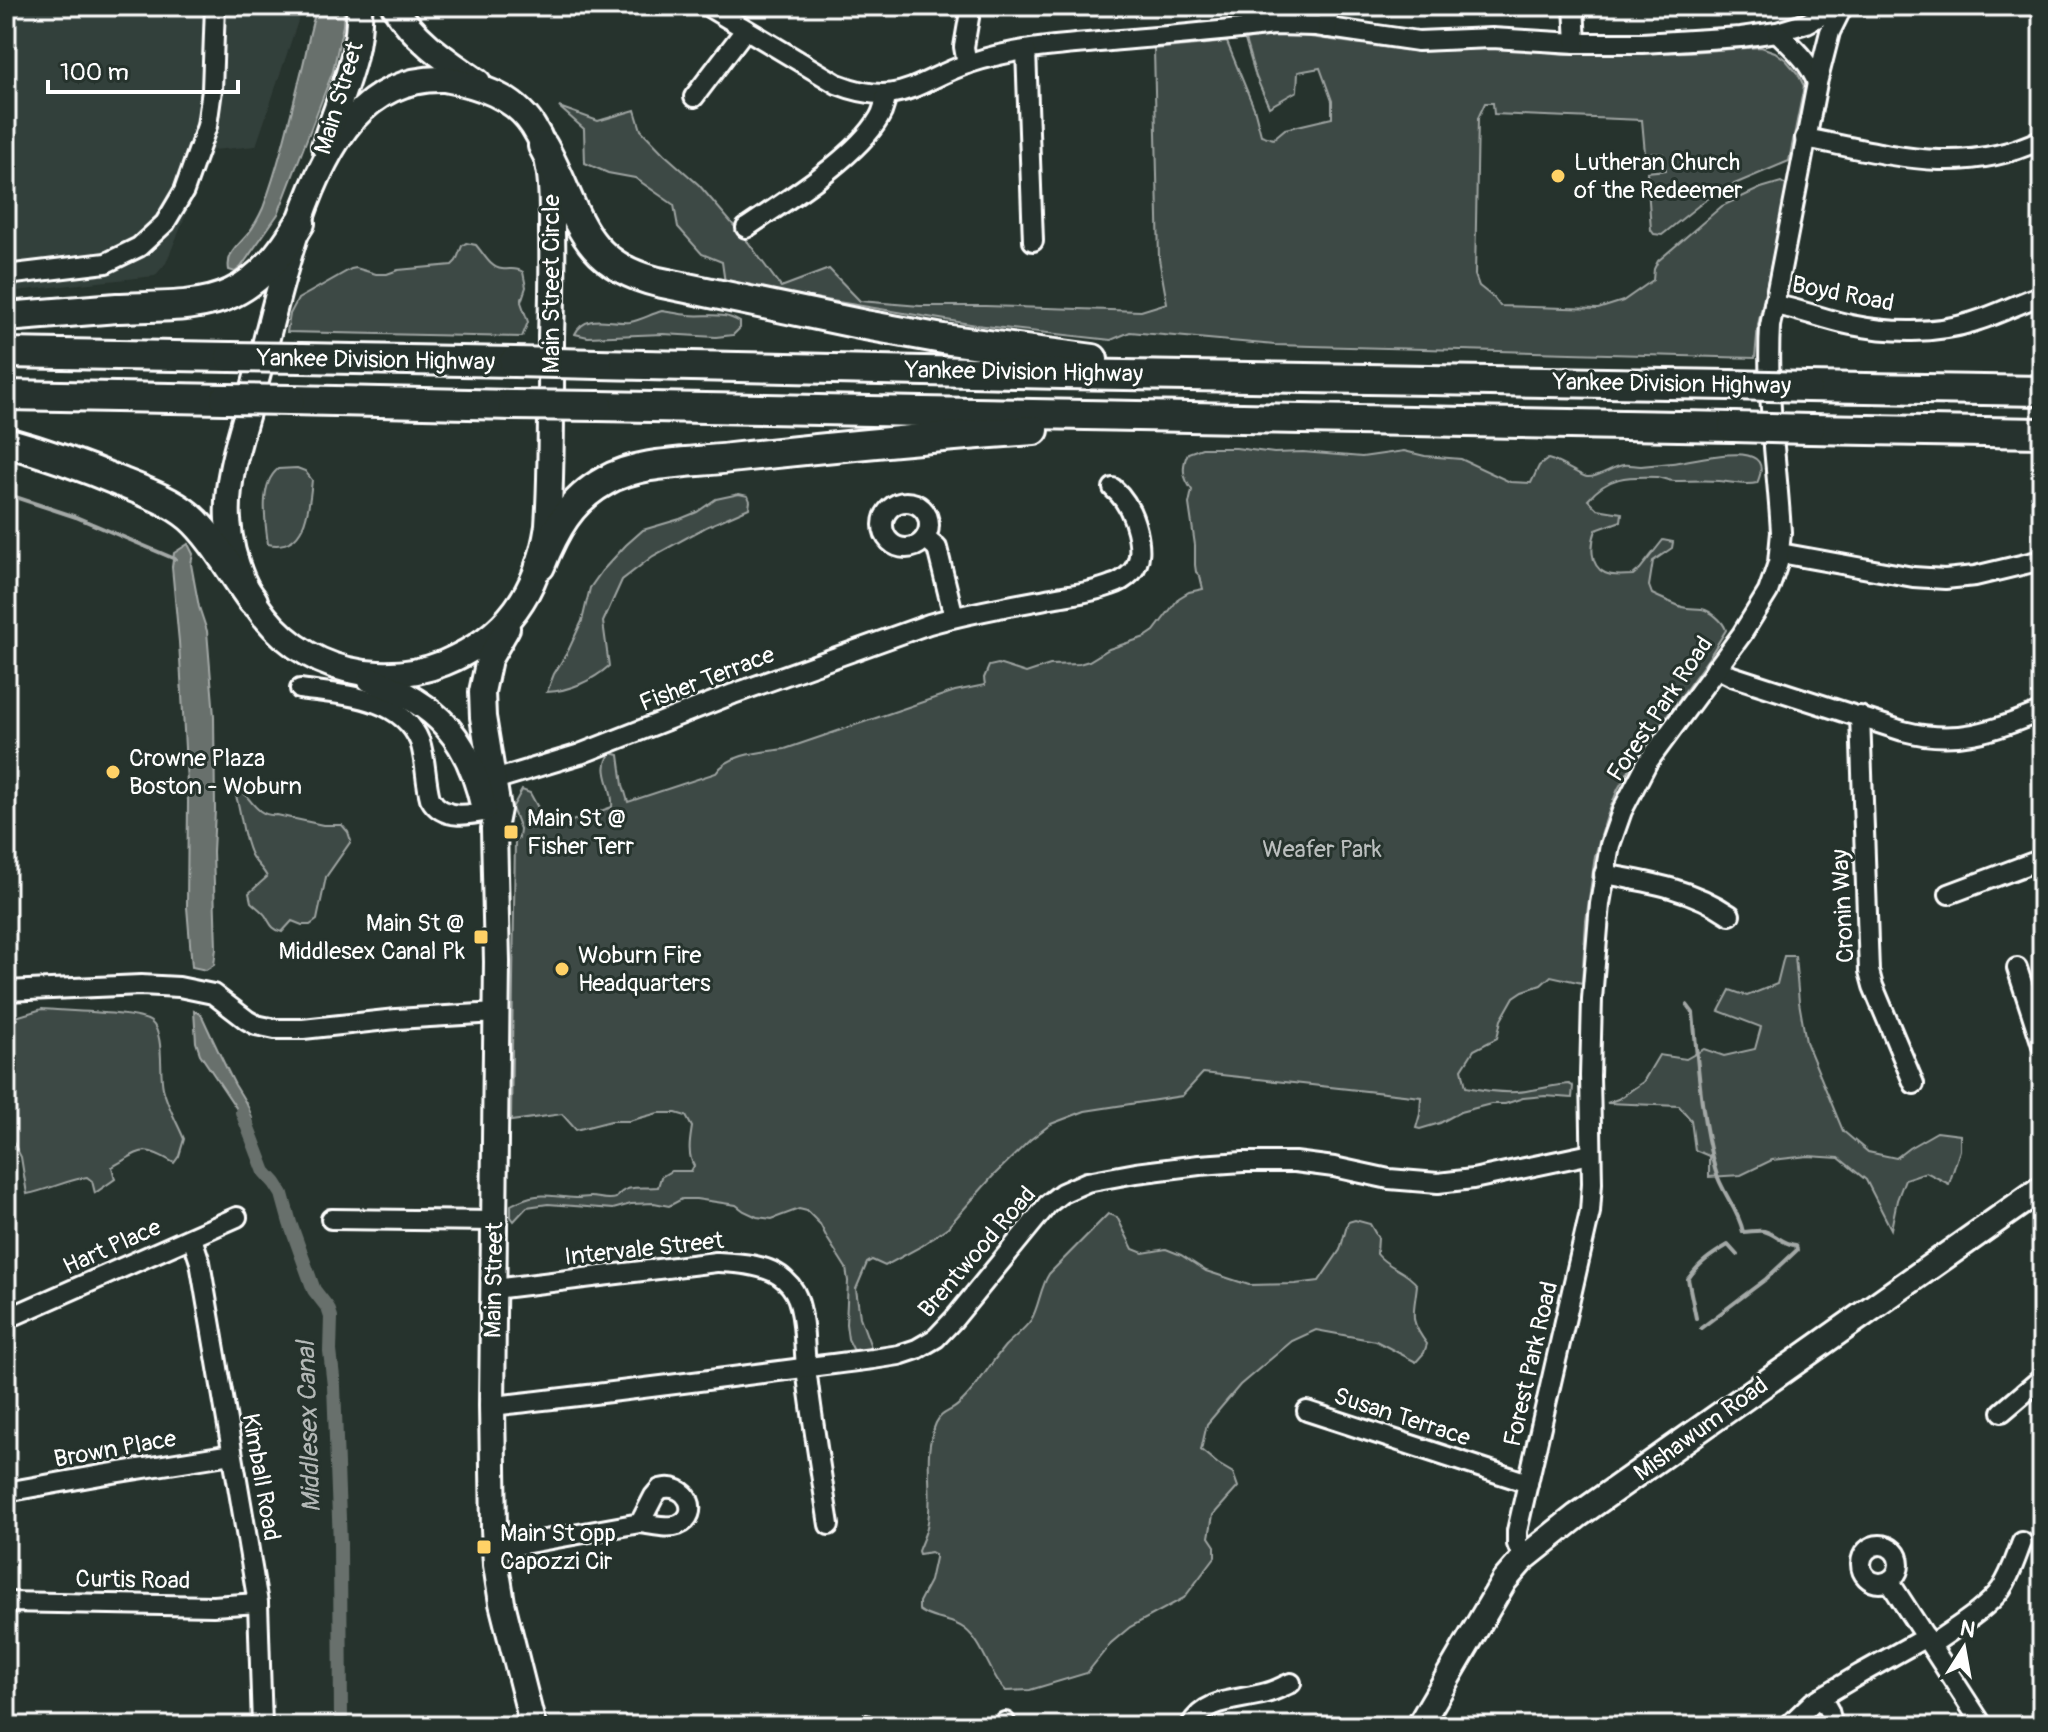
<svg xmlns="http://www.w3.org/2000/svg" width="2048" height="1732" font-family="Pangolin,sans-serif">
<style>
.built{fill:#333f3a}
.green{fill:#3e4944;stroke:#9ea4a2;stroke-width:2}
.water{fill:#67706c;stroke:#a4a9a7;stroke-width:2}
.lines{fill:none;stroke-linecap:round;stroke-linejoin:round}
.stream{stroke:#a4a9a7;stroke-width:4}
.canal{stroke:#67706c;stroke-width:14}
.minor-casing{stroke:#fff;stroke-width:24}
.major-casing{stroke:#fff;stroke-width:30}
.highway-casing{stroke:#fff;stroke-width:34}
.minor{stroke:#26332d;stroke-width:18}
.major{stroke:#26332d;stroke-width:24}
.highway{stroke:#26332d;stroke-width:28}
.highway-bridge-casing{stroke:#fff;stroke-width:34;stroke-linecap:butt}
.highway-bridge{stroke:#26332d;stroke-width:28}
.poi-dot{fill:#ffd166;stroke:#26332d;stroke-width:3}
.labels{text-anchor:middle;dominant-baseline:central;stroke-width:6;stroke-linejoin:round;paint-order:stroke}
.street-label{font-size:24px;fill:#fff;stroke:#26332d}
.poi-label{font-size:24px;fill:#fff;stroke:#26332d;text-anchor:start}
.park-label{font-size:24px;fill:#bbbfbe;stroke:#26332d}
.water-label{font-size:26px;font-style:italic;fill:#b3b8b6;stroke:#26332d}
</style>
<rect width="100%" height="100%" fill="#26332d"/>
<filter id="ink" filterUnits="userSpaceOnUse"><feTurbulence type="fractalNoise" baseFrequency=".0125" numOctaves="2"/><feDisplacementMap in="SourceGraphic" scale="16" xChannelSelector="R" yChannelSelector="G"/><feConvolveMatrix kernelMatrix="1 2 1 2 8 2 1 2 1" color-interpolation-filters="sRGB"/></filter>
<g filter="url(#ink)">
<path class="built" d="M6,6H303L256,146L213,150L166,263L155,276L6,292Z"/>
<g class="green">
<path d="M1296,35L1417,52L1487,48H1514L1563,54H1616L1688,52L1761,47L1775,52L1786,60L1798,74L1804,86L1789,161L1725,188L1703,202L1662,235L1654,234L1651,230L1647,172L1666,170L1663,154L1645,153L1642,120L1494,114L1493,103H1485L1478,118L1475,275L1479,286L1494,298L1500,306L1598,309L1623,301L1653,280L1654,269L1658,261L1722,206L1761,188L1781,182L1786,185L1787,191L1758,325L1755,358L1275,345L1130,332L1111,340L976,325L725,283L722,262L702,254L678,227L674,205L635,178L608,173L585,163L584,129L559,107L598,121L635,110L641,130L664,154L699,185L748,242L781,287L829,269L860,301L920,306H985L1141,311L1167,303L1159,259L1154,49L1227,42L1254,108L1261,135L1273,139L1285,129L1332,118V101L1320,68L1298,72L1297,91L1269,107L1256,77L1245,40L1269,36Z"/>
<path d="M466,243L476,245C484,254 490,268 502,269C511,270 515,267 523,272L526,287L521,302L528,322L522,337L287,332L290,314L298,299L351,269L356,268L376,274H387L398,270L452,265L456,261L462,246Z"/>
<path d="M662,311C670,312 679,314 688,315C706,317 723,311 740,322V328L733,335L716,337L663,334L588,337L575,334C586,312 610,324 630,322C641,320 651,314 662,311Z"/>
<path d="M1202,448H1236L1274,453L1303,452L1362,457L1404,451L1425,456L1461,459L1510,482L1531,483L1539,466L1548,459C1560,462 1581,476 1587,477C1599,478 1611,467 1623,465C1628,464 1635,466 1641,466C1651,465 1662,464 1672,463C1691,462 1780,434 1757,483C1744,486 1732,482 1719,481C1704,480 1690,481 1675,481C1668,481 1663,478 1657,477C1627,476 1608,476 1588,500L1597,509L1622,513L1621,521L1596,530C1591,543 1589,566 1605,573C1613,577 1624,575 1633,575L1640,569L1663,540L1673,542L1672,548L1653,561L1649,586L1652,594C1662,599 1672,603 1682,607C1689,609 1695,608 1702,609C1711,611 1723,621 1726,630L1708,659L1633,763L1618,789L1607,816L1595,856L1586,921L1582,983L1551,976L1541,985L1523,991L1514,997L1501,1020L1497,1038L1474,1050L1462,1069L1466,1087C1486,1091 1511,1095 1531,1090C1544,1088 1556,1085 1569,1084L1573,1086L1572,1098L1545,1096L1523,1098L1505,1104H1491L1460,1112L1440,1123L1420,1129L1416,1128L1420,1114L1421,1097L1203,1073L1182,1096L1085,1111L1051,1124L1030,1140L993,1176L948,1227L918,1248L885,1266L872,1260L867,1263L856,1289L860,1317L871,1347L866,1355L860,1354L853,1349L848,1339L846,1324L848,1281L846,1268L827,1238L820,1224L807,1211L799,1209L772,1219L757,1217L744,1211L736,1205L696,1199H682L669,1206L654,1203L631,1204L613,1209L548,1204L527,1207L514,1221L511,1217V1205C538,1190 549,1197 576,1198C581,1198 585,1197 590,1197C599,1197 607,1201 616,1198C626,1183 643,1189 658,1187L661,1177L671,1171H691L694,1166C687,1154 690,1140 692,1127L686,1116L676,1113H658L629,1121H611L576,1130L562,1114L511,1121L515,839L519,838L520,829L512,808L522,790L530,793L542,815L572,821L612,807C614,785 597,771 611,753L619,755L623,785L628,802L716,773C729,753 763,752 785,749L955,691L985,685L984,678L989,666L998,664L1026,673L1050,665L1079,664L1089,661L1109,649L1145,637L1154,631L1179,598L1189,592L1203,589L1200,576L1196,572L1195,565V545L1189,504L1192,490C1183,478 1181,467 1188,453Z"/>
<path d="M297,468L305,471L312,480C309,507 307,552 268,544C265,522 259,484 278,469Z"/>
<path d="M739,494L748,496L750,501L749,508L706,527L653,556L622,580L603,622L609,666C592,681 569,691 547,692L554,674L568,651L582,621L590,588L602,571L626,545L643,530L680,519L697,512L716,499Z"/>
<path d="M240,789C252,800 257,817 277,815L323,825H342L348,832L351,841L326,877L317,920L310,925H302L292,921L282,932C271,929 271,924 265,915C261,910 255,906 251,902L249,893L267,877C263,868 255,863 251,855C242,837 242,815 236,796L237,791Z"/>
<path d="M1784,956H1795L1799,1002L1806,1042L1843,1131L1868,1152L1896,1158L1909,1148L1937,1132L1960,1135V1150L1949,1184L1926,1172L1905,1179L1897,1200L1891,1229L1866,1180L1839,1158L1808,1156L1772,1160L1741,1175L1709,1177V1156L1695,1150L1691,1120L1679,1106L1607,1103L1618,1099L1643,1082L1659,1055L1686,1059L1704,1049L1724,1056L1755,1049L1761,1027L1719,1011L1730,990L1747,996L1777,984Z"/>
<path d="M42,1009C62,1011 139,1012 151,1022C165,1034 159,1071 163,1088C167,1106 177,1122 184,1139L179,1156L174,1163C142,1144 143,1150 112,1167L115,1179L95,1193L92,1181L87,1177C67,1180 48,1190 27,1194L21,1157L6,1129V1020Z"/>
<path d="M1108,1214L1117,1217L1133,1249L1143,1253L1166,1249L1181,1255L1206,1271L1249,1285L1295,1284L1319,1281L1340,1250L1348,1222L1355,1220L1370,1224L1378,1238L1377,1254C1388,1268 1406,1270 1417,1285C1414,1314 1408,1319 1427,1344L1424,1353L1416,1362L1376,1341L1316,1330L1292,1341L1240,1385L1207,1424L1201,1450L1218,1464L1233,1473L1238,1487L1213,1515L1209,1537L1215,1546V1557L1184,1598L1130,1627L1111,1643L1087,1673L1030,1690L1006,1691C988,1673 985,1645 965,1629C951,1618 932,1621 919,1610V1602L930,1581L935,1558V1554L931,1552L919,1554L918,1551C921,1543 925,1535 927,1527C935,1493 921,1457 936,1423C941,1412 951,1412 959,1404C978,1387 989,1365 1005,1346C1014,1337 1024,1330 1031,1320C1039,1307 1040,1288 1049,1274Z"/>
</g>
<g class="water">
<path d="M318,6H344L343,25L333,71L278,214L241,267L235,272L229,270C226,253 238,246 248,234C254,226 259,217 263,208C280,162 291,113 303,65C308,45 310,25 318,6Z"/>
<path d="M188,544L193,554L191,564L195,586L199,607L207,631L214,716L215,810L213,852L216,948L214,965L206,970L192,967L187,907L188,801L179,642L172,567L174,553Z"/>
<path d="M194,1011L201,1014C212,1038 223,1062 235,1085C243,1098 252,1110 253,1126L249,1127L200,1054L196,1042Z"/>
</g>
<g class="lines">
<g class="stream">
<path d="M6,494L76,517L175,559"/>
<path d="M1687,1005L1693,1013C1698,1065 1701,1119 1715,1169C1721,1192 1739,1210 1743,1232C1750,1232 1757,1230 1764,1231C1776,1234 1784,1245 1796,1245L1797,1250L1766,1279L1701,1328"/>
<path d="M1696,1318L1688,1279C1699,1263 1711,1255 1728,1245L1737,1255"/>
</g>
<path class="canal" d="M242,1112L265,1172L275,1183L282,1194L290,1223L314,1290L328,1308L331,1317L330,1351L334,1386L340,1544L341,1726"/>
<defs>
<g id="minor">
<path d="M707,6L837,84C901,109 914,82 970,63C1015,48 1063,45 1110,41C1165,36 1220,32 1274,25L1316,26L1418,41L1492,38L1576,43H1642L1741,37L1777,32L1807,23L1839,6"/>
<path d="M1574,6L1576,43"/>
<path d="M1327,28L1328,6"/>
<path d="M1777,32C1792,47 1810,62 1817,83"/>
<path d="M1026,50L1033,241"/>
<path d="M967,64L964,47L971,6"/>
<path d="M694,97L745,30"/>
<path d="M1805,138C1887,154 1963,178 2042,139"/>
<path d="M746,228C785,201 856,158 879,118C884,110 885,102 886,94"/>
<path d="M6,275L106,263L139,247L165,223L184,191L207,126L212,90L215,6"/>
<path d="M1774,305C1800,309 1825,320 1851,325C1890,333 1935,334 1973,322C1997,315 2019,303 2042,295"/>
<circle cx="906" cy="525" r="23"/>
<path d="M925,538L937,548L954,617"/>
<path d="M1780,553L1913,577L1945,579L1975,576L2042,560"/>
<path d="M1716,668L1732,676L1903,731C1957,745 1993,731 2042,711"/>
<path d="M300,689C342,695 402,696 420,742C426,760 425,780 430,798C443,823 475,814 497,809"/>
<path d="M1860,716L1869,971L1873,986L1914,1084"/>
<path d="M481,784L580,754L733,694L929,624C971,612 1014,605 1057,597C1075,594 1094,592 1111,585C1119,583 1126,578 1132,572C1142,560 1140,545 1137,531C1133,514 1126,499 1113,488"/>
<path d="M1604,874C1649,882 1692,889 1730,915"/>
<path d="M1949,894L2042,859"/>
<path d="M2017,968L2042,1045"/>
<path d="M6,991L141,985L179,987L213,994L247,1020L256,1025L275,1029H303L396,1019L497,1013"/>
<path d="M331,1219L495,1221"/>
<path d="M192,1238L200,1262L258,1603L262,1726"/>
<path d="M494,1289L716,1262C737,1263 769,1264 785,1280C793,1287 798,1297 800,1307C805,1326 804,1347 806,1367C812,1420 821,1472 829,1525"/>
<path d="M6,1319L237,1217"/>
<path d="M492,1406C619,1392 746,1375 873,1359L899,1355L917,1349L936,1338L954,1319L1048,1204L1062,1193L1087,1182L1136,1173L1199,1165L1243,1162H1295L1334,1167L1389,1179L1438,1183L1473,1179L1591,1154"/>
<path d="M1307,1411L1528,1483"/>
<path d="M2002,1412L2042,1378"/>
<path d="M6,1492L101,1475L232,1454"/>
<circle cx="1880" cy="1564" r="19"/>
<path d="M495,1549L640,1523C652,1524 667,1529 678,1525C702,1515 688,1481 660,1489L654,1496L640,1523"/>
<path d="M1523,1559L1517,1544V1531L1590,1212L1592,1183L1590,1076L1592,999L1600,904L1610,845L1622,811L1647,763L1742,634L1768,592L1778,563L1781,532C1777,464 1766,395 1770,326L1817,83L1830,32L1843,6"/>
<path d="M1889,1581L1983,1726"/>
<path d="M6,1602L213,1606L258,1603"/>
<path d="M1931,1645C1953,1629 1986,1610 2001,1589C2011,1575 2016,1557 2022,1542"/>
<path d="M1821,1697L1829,1711L1833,1726"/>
<path d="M1005,1722L1007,1726"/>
<path d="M866,1725V1726"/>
<path d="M1190,1726C1207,1697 1238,1701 1266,1693C1275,1691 1283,1686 1291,1683"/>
<path d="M1788,1726L1813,1702L1860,1674L1926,1637"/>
</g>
<g id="major">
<path d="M394,6C415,40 446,60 478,82"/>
<path d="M444,79C478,85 514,96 533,126C554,157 552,197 552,233C553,268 552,302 551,337C551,400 552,463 548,526C538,592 507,637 444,663C422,672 401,675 378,674C294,670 234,604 228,520C225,475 244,427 255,384C276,306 300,180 353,119C377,92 408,78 444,79Z"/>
<path d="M324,146C338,100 362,55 359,6"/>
<path d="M507,628L489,659L482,692L483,717L498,809L494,829L497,962L492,1406L494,1529L496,1565L502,1603L533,1726"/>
<path d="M370,679C438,704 469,738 484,809"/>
<path d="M1419,1726L1504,1581L1523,1559L1577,1516L2042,1188"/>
</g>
<g id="highway">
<path d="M543,146C578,208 577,263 658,282L865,325L943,339L1093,359"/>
<path d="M6,317C43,314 80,311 117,308C152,306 200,309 232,293C263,278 283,251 300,223"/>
<path d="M6,353L230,357"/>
<path d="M301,358L514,362"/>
<path d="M598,364L1062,374L1729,385"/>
<path d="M1807,387L2042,391"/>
<path d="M6,395L225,399"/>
<path d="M290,400L513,405"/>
<path d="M598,406L1733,427"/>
<path d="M1810,429L2042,433"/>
<path d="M6,442C46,453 85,467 123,483C146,492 171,501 190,517C213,537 234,576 253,601"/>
<path d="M540,566C554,531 570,500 605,481C639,461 691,463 730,458C831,447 932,437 1034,430"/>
</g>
</defs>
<use href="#minor" class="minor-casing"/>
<use href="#major" class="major-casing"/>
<use href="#highway" class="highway-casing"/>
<use href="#minor" class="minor"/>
<use href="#major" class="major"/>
<use href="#highway" class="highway"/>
<defs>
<g id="highway-bridge">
<path d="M230,357L301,358"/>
<path d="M514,362L598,364"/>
<path d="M1729,385L1807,387"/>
<path d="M225,399L290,400"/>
<path d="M513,405L598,406"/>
<path d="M1733,427L1810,429"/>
</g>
</defs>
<use href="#highway-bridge" class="highway-bridge-casing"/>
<use href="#highway-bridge" class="highway-bridge"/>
</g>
</g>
<g class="poi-dot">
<circle cx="1558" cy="176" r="8"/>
<circle cx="113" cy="772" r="8"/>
<rect x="503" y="824" width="16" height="16" rx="4"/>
<rect x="473" y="929" width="16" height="16" rx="4"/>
<circle cx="562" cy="969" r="8"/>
<rect x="476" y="1539" width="16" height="16" rx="4"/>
</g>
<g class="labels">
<g class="street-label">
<text transform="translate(339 98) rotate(-73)">Main Street</text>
<text transform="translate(551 284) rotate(-90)">Main Street Circle</text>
<text transform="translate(1843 294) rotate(11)">Boyd Road</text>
<text transform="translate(376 360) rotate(1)">Yankee Division Highway</text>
<text transform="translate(1024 372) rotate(1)">Yankee Division Highway</text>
<text transform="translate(1672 384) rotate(1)">Yankee Division Highway</text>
<text transform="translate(707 679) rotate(-21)">Fisher Terrace</text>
<text transform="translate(1660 709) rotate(-56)">Forest Park Road</text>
<text transform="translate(1843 906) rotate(-93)">Cronin Way</text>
<text transform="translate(112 1247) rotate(-24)">Hart Place</text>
<text transform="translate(644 1249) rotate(-6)">Intervale Street</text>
<text transform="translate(977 1252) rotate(-49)">Brentwood Road</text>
<text transform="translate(494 1280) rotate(-89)">Main Street</text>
<text transform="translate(1531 1364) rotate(-77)">Forest Park Road</text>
<text transform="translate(1402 1417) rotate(18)">Susan Terrace</text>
<text transform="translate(1701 1429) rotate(-36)">Mishawum Road</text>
<text transform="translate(115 1449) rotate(-10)">Brown Place</text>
<text transform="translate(261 1477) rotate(80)">Kimball Road</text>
<text transform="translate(133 1580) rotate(1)">Curtis Road</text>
</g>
<g class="poi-label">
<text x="1574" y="162">Lutheran Church<tspan x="1574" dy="28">of the Redeemer</tspan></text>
<text x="129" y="758">Crowne Plaza<tspan x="129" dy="28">Boston - Woburn</tspan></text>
<text x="527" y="818">Main St @<tspan x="527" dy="28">Fisher Terr</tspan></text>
<text x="465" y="923" text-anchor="end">Main St @<tspan x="465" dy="28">Middlesex Canal Pk</tspan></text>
<text x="578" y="955">Woburn Fire<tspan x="578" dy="28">Headquarters</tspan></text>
<text x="500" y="1533">Main St opp<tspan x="500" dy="28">Capozzi Cir</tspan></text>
</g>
<g class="park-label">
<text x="1322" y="849">Weafer Park</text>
</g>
<g class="water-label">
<text transform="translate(309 1427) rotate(-92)">Middlesex Canal</text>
</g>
</g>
<rect width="2048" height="1732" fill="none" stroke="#26332d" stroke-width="32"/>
<rect x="16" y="16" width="2016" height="1700" fill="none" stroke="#fff" stroke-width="3" filter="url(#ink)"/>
<g transform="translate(1964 1648) rotate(11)" stroke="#26332d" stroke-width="6" paint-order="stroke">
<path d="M0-6L14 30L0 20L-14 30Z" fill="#ffffff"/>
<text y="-12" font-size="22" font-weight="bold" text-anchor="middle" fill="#ffffff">N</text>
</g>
<path d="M48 80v12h190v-12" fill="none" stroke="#ffffff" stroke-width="4"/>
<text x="60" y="80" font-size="24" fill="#ffffff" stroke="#26332d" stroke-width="6" paint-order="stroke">100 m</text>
</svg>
